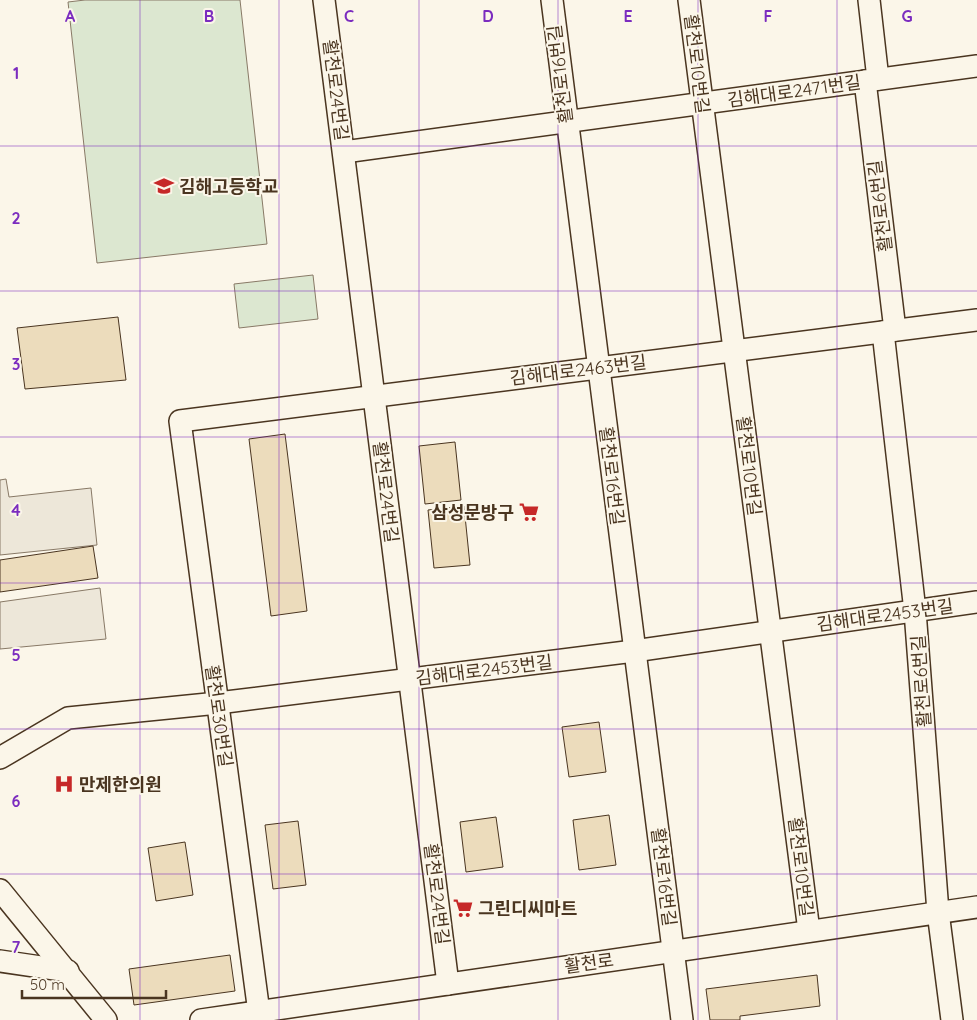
<svg xmlns="http://www.w3.org/2000/svg" width="977" height="1020" font-family="Quicksand,'Noto Sans KR',sans-serif">
<style>
.green{fill:#dce7d0;stroke:#887966}
.parking{fill:#ede7d9;stroke:#887966}
.building{fill:#ecdcbc;stroke:#4a3520}
.lines{fill:none;stroke-linecap:round;stroke-linejoin:round}
.minor-casing{stroke:#4a3520;stroke-width:24}
.minor{stroke:#fbf6e9;stroke-width:21}
.grid{fill:none;stroke:#7b2cbf;stroke-width:1;stroke-opacity:0.55}
.labels{text-anchor:middle;dominant-baseline:central;stroke-width:4;stroke-linejoin:round;paint-order:stroke}
.street-label{font-size:18px;fill:#4a3520;stroke:#fbf6e9}
.poi-label{font-size:18px;font-weight:bold;fill:#4a3520;stroke:#fbf6e9;text-anchor:start}
.grid-label{font-size:16px;text-anchor:middle;font-weight:bold;fill:#7b2cbf;stroke:#fbf6e9;stroke-width:4;stroke-linejoin:round;paint-order:stroke}
</style>
<rect width="100%" height="100%" fill="#fbf6e9"/>
<g class="green">
<path d="M85,0H240L267,244L97,263L68,2Z"/>
<path d="M313,275L318,319L239,328L234,284Z"/>
</g>
<g class="parking">
<path d="M6,479L9,497L91,488L97,545L0,555V480Z"/>
<path d="M100,588L106,639L0,649V602Z"/>
</g>
<g class="building">
<path d="M118,317L126,380L25,389L17,328Z"/>
<path d="M285,434L307,611L271,616L249,439Z"/>
<path d="M455,442L461,500L425,504L419,446Z"/>
<path d="M464,506L470,565L434,568L428,510Z"/>
<path d="M93,546L98,578L0,592V560Z"/>
<path d="M599,722L606,772L569,777L562,727Z"/>
<path d="M609,815L616,865L579,870L573,820Z"/>
<path d="M496,817L503,867L466,872L460,822Z"/>
<path d="M298,821L306,885L273,889L265,825Z"/>
<path d="M185,842L193,895L156,901L148,848Z"/>
<path d="M230,955L235,991L134,1005L129,969Z"/>
<path d="M817,975L820,1006L740,1016V1020H710L706,989Z"/>
</g>
<g class="lines">
<defs>
<g id="minor">
<path d="M324,0L448,984"/>
<path d="M552,0L682,1020"/>
<path d="M689,0L809,931"/>
<path d="M869,0L878,79"/>
<path d="M865,81L895,330"/>
<path d="M344,152L977,66"/>
<path d="M883,332L915,611L938,912L952,1020"/>
<path d="M0,758L68,718L218,703L634,651L977,602"/>
<path d="M0,890L106,1020"/>
<path d="M0,961L68,971"/>
<path d="M201,1020L977,907"/>
<path d="M260,1020L180,421L977,320"/>
</g>
</defs>
<use href="#minor" class="minor-casing"/>
<use href="#minor" class="minor"/>
</g>
<path class="grid" d="M140,0V1020M279,0V1020M419,0V1020M558,0V1020M698,0V1020M837,0V1020M0,146H977M0,291H977M0,437H977M0,583H977M0,729H977M0,874H977"/>
<defs>
<symbol id="school-bare" viewBox="-9 -9 18 18"><path d="M0-5L7-2L0 1L-7-2ZM-4 1L0 2.5L4 1V4Q0 6-4 4Z" fill="#c62828" stroke="#fbf6e9" stroke-width="2.5" paint-order="stroke"/></symbol>
<symbol id="supermarket-bare" viewBox="-9 -9 18 18"><path d="M-6-5.5h2.5l.6 2H6L4.5 2H-2.5L-4.4-4H-6ZM-1.5 3.2a1.3 1.3 0 1 0 .1 0ZM3 3.2a1.3 1.3 0 1 0 .1 0Z" fill="#c62828" stroke="#fbf6e9" stroke-width="2.5" paint-order="stroke"/></symbol>
<symbol id="hospital-bare" viewBox="-9 -9 18 18"><path d="M-5-5h3v3.5h4V-5h3V5h-3V1.5h-4V5h-3Z" fill="#c62828" stroke="#fbf6e9" stroke-width="2.5" paint-order="stroke"/></symbol>
</defs>
<g fill-rule="evenodd">
<use href="#school-bare" x="150" y="172" width="28" height="28"/>
<use href="#supermarket-bare" x="515" y="498" width="28" height="28"/>
<use href="#hospital-bare" x="50" y="770" width="28" height="28"/>
<use href="#supermarket-bare" x="449" y="894" width="28" height="28"/>
</g>
<g class="labels">
<g class="street-label">
<text transform="translate(697 64) rotate(83)">활천로10번길</text>
<text transform="translate(560 74) rotate(-97)">활천로16번길</text>
<text transform="translate(336 90) rotate(83)">활천로24번길</text>
<text transform="translate(794 91) rotate(-8)">김해대로2471번길</text>
<text transform="translate(880 206) rotate(-97)">활천로6번길</text>
<text transform="translate(578 370) rotate(-7)">김해대로2463번길</text>
<text transform="translate(749 466) rotate(83)">활천로10번길</text>
<text transform="translate(612 476) rotate(83)">활천로16번길</text>
<text transform="translate(386 492) rotate(83)">활천로24번길</text>
<text transform="translate(885 615) rotate(-8)">김해대로2453번길</text>
<text transform="translate(484 670) rotate(-7)">김해대로2453번길</text>
<text transform="translate(921 681) rotate(-94)">활천로6번길</text>
<text transform="translate(219 716) rotate(82)">활천로30번길</text>
<text transform="translate(801 867) rotate(83)">활천로10번길</text>
<text transform="translate(664 877) rotate(83)">활천로16번길</text>
<text transform="translate(437 894) rotate(83)">활천로24번길</text>
<text transform="translate(589 963) rotate(-8)">활천로</text>
</g>
<g class="poi-label">
<text x="179" y="186">김해고등학교</text>
<text x="514" y="512" text-anchor="end">삼성문방구</text>
<text x="79" y="784">만제한의원</text>
<text x="478" y="908">그린디씨마트</text>
</g>
</g>
<g class="grid-label">
<text x="70" y="22">A</text>
<text x="209" y="22">B</text>
<text x="349" y="22">C</text>
<text x="488" y="22">D</text>
<text x="628" y="22">E</text>
<text x="768" y="22">F</text>
<text x="907" y="22">G</text>
<text x="16" y="79">1</text>
<text x="16" y="224">2</text>
<text x="16" y="370">3</text>
<text x="16" y="516">4</text>
<text x="16" y="661">5</text>
<text x="16" y="807">6</text>
<text x="16" y="953">7</text>
</g>
<path d="M22 990v8h144v-8" fill="none" stroke="#4a3520" stroke-width="2.5"/>
<text x="30" y="990" font-size="15" fill="#4a3520" stroke="#fbf6e9" stroke-width="4" paint-order="stroke">50 m</text>
</svg>
